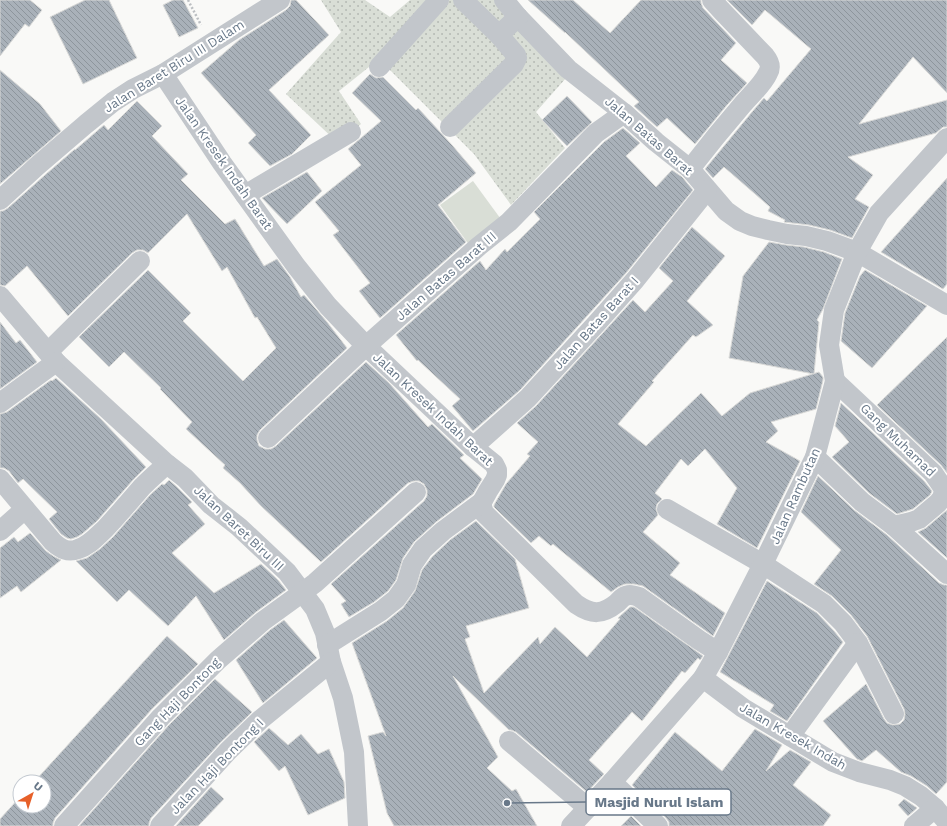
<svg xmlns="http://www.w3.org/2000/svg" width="947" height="826" font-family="'Work Sans',sans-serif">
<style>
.grass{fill:url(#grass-dots)}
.garden{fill:#d9ded6}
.building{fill:url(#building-back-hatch);stroke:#dbdbd9}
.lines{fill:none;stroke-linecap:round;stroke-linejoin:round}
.path{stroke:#bcbfc2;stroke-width:2.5;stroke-dasharray:2 2;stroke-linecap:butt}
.street{stroke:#c2c6cb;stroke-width:20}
.labels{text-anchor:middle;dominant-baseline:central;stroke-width:4;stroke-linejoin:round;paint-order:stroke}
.street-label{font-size:13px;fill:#687889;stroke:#fff}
.leader{fill:none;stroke:#687889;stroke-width:1.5}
.callout-dot{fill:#687889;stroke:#fff;stroke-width:1.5}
.callout{fill:#fff;stroke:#687889;stroke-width:1.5}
.callout-label{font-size:14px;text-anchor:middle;font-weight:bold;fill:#687889}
</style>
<defs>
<pattern id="grass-dots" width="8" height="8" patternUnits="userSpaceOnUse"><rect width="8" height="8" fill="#d9ded6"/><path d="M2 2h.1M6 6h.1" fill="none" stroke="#b4b9b3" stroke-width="1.8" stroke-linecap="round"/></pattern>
<pattern id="building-back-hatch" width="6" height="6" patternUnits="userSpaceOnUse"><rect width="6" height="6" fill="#a9b1b9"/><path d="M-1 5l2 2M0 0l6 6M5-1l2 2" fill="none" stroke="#8d959c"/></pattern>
</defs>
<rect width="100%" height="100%" fill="#f9f9f7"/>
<path class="grass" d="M321,0H365L390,17L410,0H500L574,69L536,112L565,148L511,205L474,154L379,59L339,91L361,124L338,143L286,94L341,32Z"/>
<path class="garden" d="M473,181L503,222L470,246L440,205Z"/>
<g class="building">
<path d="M0,0H30L42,10L29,27L25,24L0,56Z"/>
<path d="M85,0H109L137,58L83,84L50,17Z"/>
<path d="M173,0H183L198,28L179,37L163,5Z"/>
<path d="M291,0H296L329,35L269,90L311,135L292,154L270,166L248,143L256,135L201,73L239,40L286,10L290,6Z"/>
<path d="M528,0H573L610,33L641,0H701V3L703,8L736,43L721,60L747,83L727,105L695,144L667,118L657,127L634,106L639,102L565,32V33Z"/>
<path d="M727,0H947V93L913,57L859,124L947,100V127H943L936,133L848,157L873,175L855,199L869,207L852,238L830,230L809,225L784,222L785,220L768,211L770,207L724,167L713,178L705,169L752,112L764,98L767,101L811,49L765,10L752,25Z"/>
<path d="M0,70L40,104L61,131L0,184Z"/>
<path d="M370,74L376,78L383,77L416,110L418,108L452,145L476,173L438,205L466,242L380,318L359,291L370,283L333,235L339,231L315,202L361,165L348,149L381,121L352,93Z"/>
<path d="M567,96L592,122L567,146L542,120Z"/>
<path d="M137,101L162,126L152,136L188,174L181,180L225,224L235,219L264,266L277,259L290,277L301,297L304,295L327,322L347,348L260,430L257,435V440L259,446L265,449H271L276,446L366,362L389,383L428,427L432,424L464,455L460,458L482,479L473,494L436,522L414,542L403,558L396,580L388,591L374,602L349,617L341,604L346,601L331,584L424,501L427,496V490L424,484L419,481H414L408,483L321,562L261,506L240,483L223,468L225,465L186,429L192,422L160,389L161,388L124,352L109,367L79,337L148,270L191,313L183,321L243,381L276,348L257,317L255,318L227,267L222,271L187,214L148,253L143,250H137L132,253L68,316L27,266L5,286L0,285V211H3L8,208L45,175L75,149V150L104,125L108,130Z"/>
<path d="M623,128L640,143L626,156L656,187L672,170L682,177L693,190L626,273L587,316L520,390L473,431L452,406L460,399L418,360L417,361L396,335L480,261L486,270L505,249L507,252L540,219L534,212L604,142Z"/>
<path d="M307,172L322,191L287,224L262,198Z"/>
<path d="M947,178V284L943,289L881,252Z"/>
<path d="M692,227L725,256L687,301L713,325L696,337L693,335L652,381L654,382L618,424L646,446L701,393L722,416L750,393L819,372L823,377V380L816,409L771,422L778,431L766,442L800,461L757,548L717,524L737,488L705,449L688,466L681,459L655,493L662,499L657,504L656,509L658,515L643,532L680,563L670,575L725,613L713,636L643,586L634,584H625L618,587L611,592L553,544L551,546L539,536L531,543L494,507V505L506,484L530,456L527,454L538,442L517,423L536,406L633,300L645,312L673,281L659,268Z"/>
<path d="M769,242L786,245L804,247L824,252L842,259L823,309L817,320L819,322L814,374L729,358L743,276Z"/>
<path d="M865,270L927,306L872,368L841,341L845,313L860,276Z"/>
<path d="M0,322L16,343L20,340L37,362L0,389Z"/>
<path d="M947,337V473L941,465L877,405Z"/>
<path d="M56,378L101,419L146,467L133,480L97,521L82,534L77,537L71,539L67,538L61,534L49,519L57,512L23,479L18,483L9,471L4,468H0V414L7,412L51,380L52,381Z"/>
<path d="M841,403L924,481L932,491L930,495L913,509L897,514L869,493L832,457L849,442L835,426Z"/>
<path d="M818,476L854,510L887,535L939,583L944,585H947V782L936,794L927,786L911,776L901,772L876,750L862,761L857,759L823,721L866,684L884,719L887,723L893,725L900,724L904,720L905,714L904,709L867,636L851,615L832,596L814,584L841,550L801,512Z"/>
<path d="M169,480L177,487L192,502L188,505L205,524L172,553L214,593L261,564L278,580L286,590L256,612L224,640L196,596L168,626L129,590L117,602L76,561L87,558L100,549L113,537L150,495L162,484L164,485Z"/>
<path d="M947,510V558L918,532L926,528Z"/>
<path d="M476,521L515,559L529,608L466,626L470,637L465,639L484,693L538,637L540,644L555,627L587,657L620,619L618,618L630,607H634L703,656L700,660L698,658L685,673L682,671L642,721L632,712L589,760L604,774L587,792L516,732L511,730H509L453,676L498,757L487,768L512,791L516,789L537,826H394L387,813L368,736L383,732L386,736L352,643L387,621L403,608L415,591L422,570L432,557L450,540Z"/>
<path d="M30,533L46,551L53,556L61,560L21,592L17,586L0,598V548L14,537L18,542Z"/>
<path d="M767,581L817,613L834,631L843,642L787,721L770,711L774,705L720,672Z"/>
<path d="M284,620L317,658L263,703L236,660L270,630Z"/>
<path d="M167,636L198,664L152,709L55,818L53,823V826H0V819L20,797V806H44V782H34Z"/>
<path d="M215,679L252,712L220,743L151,818L149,823V826H79L169,725Z"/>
<path d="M269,728L288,745L301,734L318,754L329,749L344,782L345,798L308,815L285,766L279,771L254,742Z"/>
<path d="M755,729L782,745L766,771L790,750L811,762L793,785L831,815L823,826H669V822L666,818L632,785L675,732L722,771Z"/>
<path d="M211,787L224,799L198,826H176Z"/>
<path d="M904,799L917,808L908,816L898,805Z"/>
<path d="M631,816L641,826H621Z"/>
</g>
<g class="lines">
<path class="path" d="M188,0L201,25"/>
<g class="street">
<path d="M463,0L499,35"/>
<path d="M504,0L518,17L568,69L624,113L656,142L690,169L726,211L740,221L752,226L768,230L787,234L806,236L827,241L857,252L947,305"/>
<path d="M379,67L439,0"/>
<path d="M163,74L222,163L296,266L328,306L366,346L473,447L494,464L497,470V475L495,480L488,491L482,502V507L484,513L576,604C592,615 602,615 617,603C621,599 624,595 630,595C633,595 636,596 639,597L699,640L718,652"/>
<path d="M450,127L514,64L517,58L516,55L499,35L518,17"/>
<path d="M690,169C707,147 725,125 743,104C751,95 763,84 768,73C772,66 769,61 765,56L721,10L712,0"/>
<path d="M245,195L351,132"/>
<path d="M0,200L37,166L86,124L113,102L133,89L163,74L280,0"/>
<path d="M0,296L56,362L167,464L185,478L211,505L239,527L287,572L315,609L325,633L331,662L343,698L354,752L358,826"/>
<path d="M48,352L140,261"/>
<path d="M0,403L56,362"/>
<path d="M268,438L366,346L479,246L509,222L596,133L624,113"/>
<path d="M473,447L528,398L596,324L635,280L707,190"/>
<path d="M815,457L862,502L894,526L911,522L919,519L938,503L942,498L944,491L942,486L933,473L835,381"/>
<path d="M0,479L53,542C61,549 68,553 78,549C89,546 97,536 105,529C118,515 130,501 142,487C150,479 159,471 167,464"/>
<path d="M667,509L763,564L824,604L843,623L858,643L894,714"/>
<path d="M894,526L947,574"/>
<path d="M0,531L25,509"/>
<path d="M327,645L381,611L396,599L406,585L412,565L423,549L443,531L482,502"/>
<path d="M703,678L743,708L833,762L859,772L890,780L905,786L921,796L935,808L947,822"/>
<path d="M790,736L858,643"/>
<path d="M509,741L588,808"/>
<path d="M612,782L658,826"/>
<path d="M64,826L161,717L218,660L263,621L303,592L315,583L416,492"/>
<path d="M160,826L228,751L260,720L331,662"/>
<path d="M571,826L612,782L703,678L718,652L763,564L815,457L835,381L829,345L834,310L857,252L879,213L947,138"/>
<path d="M914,826L935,808"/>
</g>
</g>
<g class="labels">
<g class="street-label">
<text transform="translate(174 66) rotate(-32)">Jalan Baret Biru III Dalam</text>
<text transform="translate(649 136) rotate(41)">Jalan Batas Barat</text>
<text transform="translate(224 163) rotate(55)">Jalan Kresek Indah Barat</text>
<text transform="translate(446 276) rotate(-41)">Jalan Batas Barat III</text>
<text transform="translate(596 323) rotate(-48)">Jalan Batas Barat I</text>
<text transform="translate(433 409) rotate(43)">Jalan Kresek Indah Barat</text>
<text transform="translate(898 440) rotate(44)">Gang Muhamad</text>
<text transform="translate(795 496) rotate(-66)">Jalan Rambutan</text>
<text transform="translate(239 528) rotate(43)">Jalan Baret Biru III</text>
<text transform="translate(177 702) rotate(-46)">Gang Haji Bontong</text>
<text transform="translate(793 736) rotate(30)">Jalan Kresek Indah</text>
<text transform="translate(217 766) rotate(-46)">Jalan Haji Bontong I</text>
</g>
</g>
<path class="leader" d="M507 803L586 802"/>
<circle class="callout-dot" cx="507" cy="803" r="4"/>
<rect class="callout" x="586" y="789" width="145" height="26" rx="4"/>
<g class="callout-label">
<text x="659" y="807">Masjid Nurul Islam</text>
</g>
<g transform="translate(32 794) rotate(39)"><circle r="19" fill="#ffffff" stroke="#c3c9d0"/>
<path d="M0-3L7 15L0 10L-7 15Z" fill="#e76029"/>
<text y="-6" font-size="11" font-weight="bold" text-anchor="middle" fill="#687889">U</text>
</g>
</svg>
